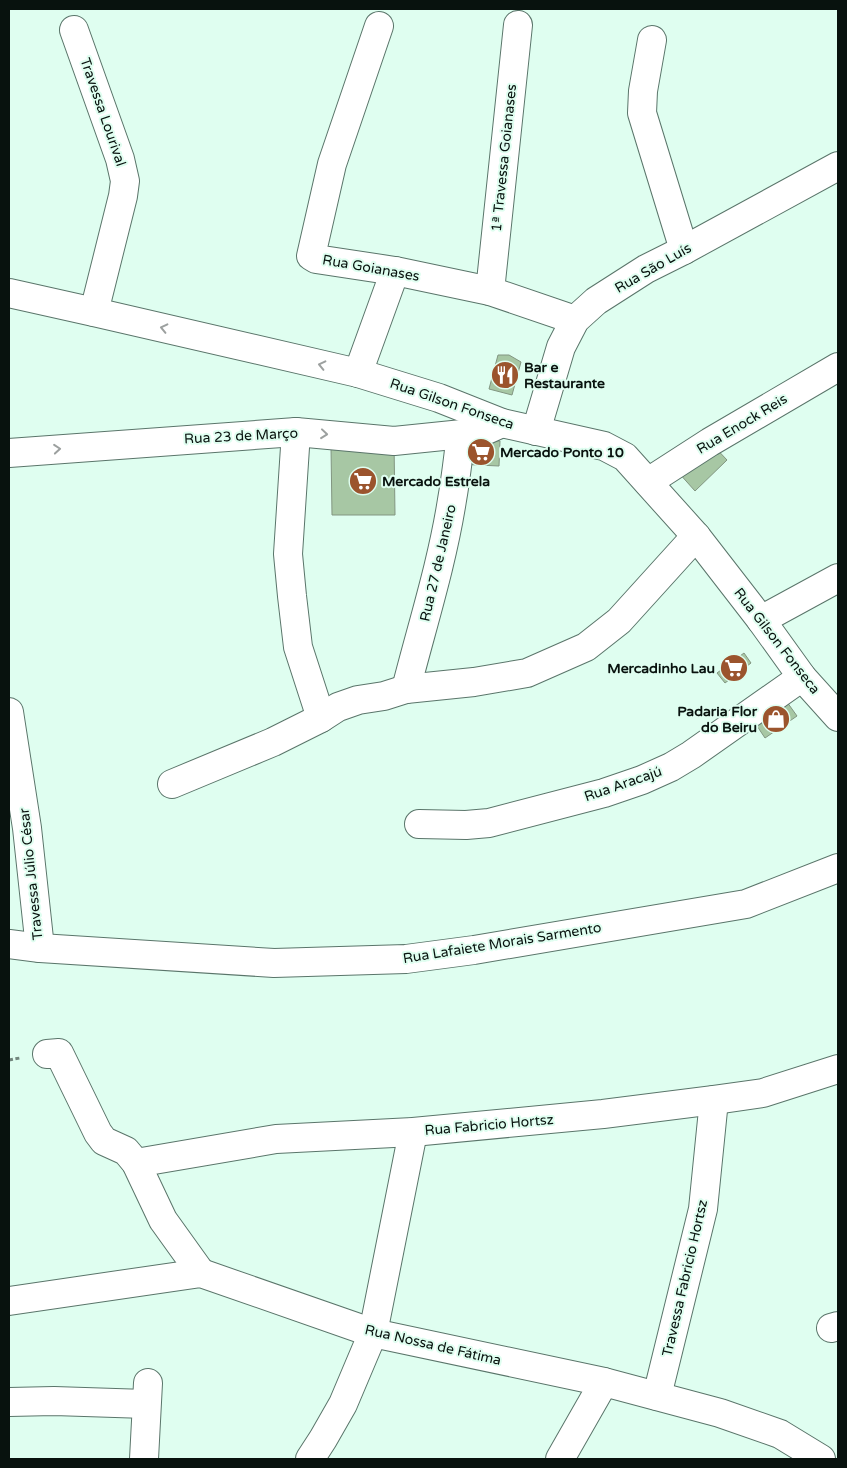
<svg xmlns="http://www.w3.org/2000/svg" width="847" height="1468" font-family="'Varela Round',sans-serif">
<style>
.building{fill:#a7c7a4;stroke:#829581}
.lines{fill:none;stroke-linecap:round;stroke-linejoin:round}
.minor-casing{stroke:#5a756a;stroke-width:30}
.path{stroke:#72867d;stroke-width:3;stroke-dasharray:4 2.5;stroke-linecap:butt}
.minor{stroke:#fff;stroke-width:28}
.oneway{stroke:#9ca09f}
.labels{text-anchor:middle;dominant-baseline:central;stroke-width:4;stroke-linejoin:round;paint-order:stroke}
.street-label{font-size:14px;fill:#08120e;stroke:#dffef0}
.poi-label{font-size:14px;font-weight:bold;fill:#08120e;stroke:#dffef0;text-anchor:start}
</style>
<rect width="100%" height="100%" fill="#dffef0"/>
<g class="building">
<path d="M498,355H509L521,362L512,395L489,389Z"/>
<path d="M468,439L500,441L499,466L457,464Z"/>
<path d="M394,441L395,515H332L331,447Z"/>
<path d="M710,442L727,460L695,491L678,472Z"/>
<path d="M744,653L751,663L725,683L717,673Z"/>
<path d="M787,702L797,716L765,738L755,723Z"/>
</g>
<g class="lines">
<defs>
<g id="minor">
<path d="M379,26L332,164L311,256L316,259L395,271L490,291L575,320"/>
<path d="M74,30L120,159L125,181L123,196L94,312"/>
<path d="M652,40L643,91L642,113L684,250"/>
<path d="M490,291L518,25"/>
<path d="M9,293L94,312L358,373L439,398L502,423L604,446L625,457L696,536L761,620L802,677L838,717"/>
<path d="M358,373L395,271"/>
<path d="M536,431L561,347L575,320L596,301L646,269L684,250L838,166"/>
<path d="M296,432L288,554L292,596L298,647L321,718"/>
<path d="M9,453L296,432L394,441L482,432L502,423"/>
<path d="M648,482L710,442L838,367"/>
<path d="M761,620L838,578"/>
<path d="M406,689C422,626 442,564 452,500C456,478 458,457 461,435"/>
<path d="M9,712L27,828L40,948"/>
<path d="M172,784L273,742L321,718L338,707L358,700L384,696L406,689L474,682L527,673L586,647L619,621L696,536"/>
<path d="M419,824L466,825L489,823L604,793L642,780L671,767L691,755L802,677"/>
<path d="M9,944L40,948L274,963L406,959L474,950L746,904L838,868"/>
<path d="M47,1054L59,1053L98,1133L104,1141L126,1151L136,1163L163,1220L201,1273"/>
<path d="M136,1163L276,1139L413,1132L603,1114L714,1100L763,1093L838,1069"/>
<path d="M9,1301L201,1273L373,1333L604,1382L720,1413L780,1434L821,1459"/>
<path d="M831,1328L838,1326"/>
<path d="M657,1396L703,1209L714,1100"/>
<path d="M9,1402L54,1401L146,1404"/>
<path d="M144,1459L148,1383"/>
<path d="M310,1459L323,1439L343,1404L373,1333L413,1132"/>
<path d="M560,1459L604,1382"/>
</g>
</defs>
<use href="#minor" class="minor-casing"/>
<path class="path" d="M9,1060L20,1058"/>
<use href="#minor" class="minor"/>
</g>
<defs><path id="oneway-chevron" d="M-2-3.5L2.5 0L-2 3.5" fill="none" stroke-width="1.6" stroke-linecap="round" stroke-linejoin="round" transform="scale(1.25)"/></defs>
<g class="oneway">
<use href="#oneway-chevron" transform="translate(164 328) rotate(-167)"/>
<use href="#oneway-chevron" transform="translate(322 365) rotate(-167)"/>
<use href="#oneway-chevron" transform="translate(324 434) rotate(6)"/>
<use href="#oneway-chevron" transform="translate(57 449) rotate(-5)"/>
</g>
<defs>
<symbol id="restaurant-disc" viewBox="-11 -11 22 22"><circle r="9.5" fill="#9b542d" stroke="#dffef0"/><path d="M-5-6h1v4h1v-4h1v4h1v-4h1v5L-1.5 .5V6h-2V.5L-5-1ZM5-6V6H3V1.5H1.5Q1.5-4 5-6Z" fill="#fff"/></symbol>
<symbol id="supermarket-disc" viewBox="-11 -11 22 22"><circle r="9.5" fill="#9b542d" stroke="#dffef0"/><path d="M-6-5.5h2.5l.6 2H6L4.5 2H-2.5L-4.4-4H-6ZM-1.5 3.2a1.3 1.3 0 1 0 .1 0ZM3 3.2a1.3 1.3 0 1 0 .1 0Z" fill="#fff"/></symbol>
<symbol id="shop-disc" viewBox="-11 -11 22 22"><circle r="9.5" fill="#9b542d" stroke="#dffef0"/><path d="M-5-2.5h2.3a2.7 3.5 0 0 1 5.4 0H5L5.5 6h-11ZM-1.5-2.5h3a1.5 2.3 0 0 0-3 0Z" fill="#fff"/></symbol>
</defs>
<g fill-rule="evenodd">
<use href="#restaurant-disc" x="489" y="359" width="32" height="32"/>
<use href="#supermarket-disc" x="465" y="436" width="32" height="32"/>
<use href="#supermarket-disc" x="347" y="465" width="32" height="32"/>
<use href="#supermarket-disc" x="718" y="652" width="32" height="32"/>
<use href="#shop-disc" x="760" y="703" width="32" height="32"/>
</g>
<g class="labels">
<g class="street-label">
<text transform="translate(103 112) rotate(71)">Travessa Lourival</text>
<text transform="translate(504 158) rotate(-84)">1ª Travessa Goianases</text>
<text transform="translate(371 268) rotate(10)">Rua Goianases</text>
<text transform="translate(653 268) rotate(-30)">Rua São Luís</text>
<text transform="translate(452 404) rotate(19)">Rua Gilson Fonseca</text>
<text transform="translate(742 424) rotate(-31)">Rua Enock Reis</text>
<text transform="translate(241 436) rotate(-3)">Rua 23 de Março</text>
<text transform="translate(438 563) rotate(-77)">Rua 27 de Janeiro</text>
<text transform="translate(777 641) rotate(52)">Rua Gilson Fonseca</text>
<text transform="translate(623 784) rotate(-19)">Rua Aracajú</text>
<text transform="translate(31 874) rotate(-96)">Travessa Júlio César</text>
<text transform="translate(502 943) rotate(-9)">Rua Lafaiete Morais Sarmento</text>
<text transform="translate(489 1125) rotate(-5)">Rua Fabricio Hortsz</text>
<text transform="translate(685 1278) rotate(-77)">Travessa Fabricio Hortsz</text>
<text transform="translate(433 1345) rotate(13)">Rua Nossa de Fátima</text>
</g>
<g class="poi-label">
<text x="524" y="367">Bar e<tspan x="524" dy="16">Restaurante</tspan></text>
<text x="500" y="452">Mercado Ponto 10</text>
<text x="382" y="481">Mercado Estrela</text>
<text x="715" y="668" text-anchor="end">Mercadinho Lau</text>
<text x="757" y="711" text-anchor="end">Padaria Flor<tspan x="757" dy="16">do Beiru</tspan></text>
</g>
</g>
<rect width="847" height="1468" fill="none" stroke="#08120e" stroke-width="20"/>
</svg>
